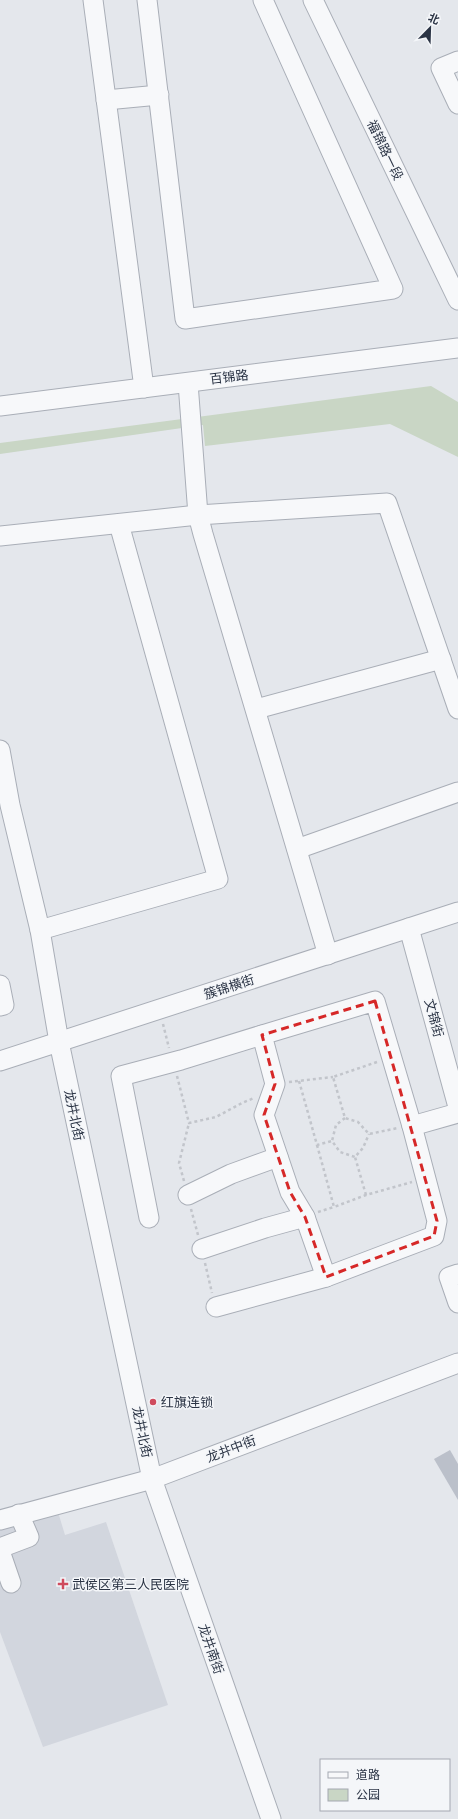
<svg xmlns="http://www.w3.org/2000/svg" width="458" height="1819" font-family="'PT Sans','Noto Sans SC',sans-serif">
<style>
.built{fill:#d2d6de}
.green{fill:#c9d6c5}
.building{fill:#bbc0ca}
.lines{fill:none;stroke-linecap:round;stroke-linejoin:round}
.minor-casing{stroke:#a9aeb7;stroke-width:21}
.path{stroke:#c2c5cb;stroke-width:2.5;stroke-dasharray:3 3;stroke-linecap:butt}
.minor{stroke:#f7f8fa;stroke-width:19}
.marked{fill:none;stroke:#d62828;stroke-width:3;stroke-dasharray:8 5;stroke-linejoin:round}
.poi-dot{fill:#cf4b5d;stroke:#f4f6f9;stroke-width:1.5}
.labels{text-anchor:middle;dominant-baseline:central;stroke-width:3;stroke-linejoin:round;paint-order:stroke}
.street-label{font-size:13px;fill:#2b3445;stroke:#f4f6f9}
.poi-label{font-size:13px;fill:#2b3445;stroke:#f4f6f9;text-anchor:start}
</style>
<rect width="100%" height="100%" fill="#e4e7ec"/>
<path class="built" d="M58,1512L65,1535L106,1522L168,1705L43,1747L0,1632V1528Z"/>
<path class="green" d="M431,386L458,402V457L390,424L205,446L203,425L0,454V443Z"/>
<path class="building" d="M450,1450L458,1464V1500L434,1459Z"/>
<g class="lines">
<defs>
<g id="minor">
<path d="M93,0L144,388"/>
<path d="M147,0L185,319L393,289L263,0"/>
<path d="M313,0L458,300"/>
<path d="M458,61L441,68L458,104"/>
<path d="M106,100L159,95"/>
<path d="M188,383L198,515L203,534L328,955"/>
<path d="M0,406L458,348"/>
<path d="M0,536L198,515L387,503L458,709"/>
<path d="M256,709L441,659"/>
<path d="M0,750L10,805L40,930L59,1042L152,1479L271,1819"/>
<path d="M297,849L458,792"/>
<path d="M409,928L458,1107"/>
<path d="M40,930L218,879L119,524"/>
<path d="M0,985L4,1005L0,1006"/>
<path d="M375,1001L412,1126L437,1221L434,1236L326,1277L305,1217L290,1192L264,1115L275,1084L262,1035Z"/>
<path d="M0,1061L458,912"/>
<path d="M412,1126L458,1113"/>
<path d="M188,1195L231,1174L278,1157"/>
<path d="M149,1218L121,1076L181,1060L262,1035"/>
<path d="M202,1249L265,1228L305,1217"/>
<path d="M458,1274L449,1277L458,1303"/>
<path d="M216,1307L326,1277"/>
<path d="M0,1520L152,1479L458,1363"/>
<path d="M0,1548L29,1537L19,1514"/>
<path d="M0,1551L11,1583"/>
</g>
</defs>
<use href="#minor" class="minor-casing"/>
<g class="path">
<path d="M163,1024L169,1048"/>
<path d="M377,1062L333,1077L345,1118L358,1122L369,1134L398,1128"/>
<path d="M177,1076L189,1123L216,1117L242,1103L254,1098"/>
<path d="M299,1081L317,1145L332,1141"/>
<path d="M289,1082L333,1077"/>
<path d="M345,1118L336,1125L332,1141L340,1152L355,1157"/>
<path d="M317,1145L334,1207L366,1195L412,1182"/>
<path d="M184,1181L179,1163L189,1123"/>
<path d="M366,1195L355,1157L363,1148L369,1134"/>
<path d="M191,1209L198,1235"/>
<path d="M318,1212L334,1207"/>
<path d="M205,1263L212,1293"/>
</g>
<use href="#minor" class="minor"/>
</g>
<path class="marked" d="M375,1001L437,1221L434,1236L326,1277L305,1217L290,1192L264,1115L275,1084L262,1035Z"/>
<g class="poi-dot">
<circle cx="153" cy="1402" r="4"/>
<path d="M61 1578h4v4h4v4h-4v4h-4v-4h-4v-4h4z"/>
</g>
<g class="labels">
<g class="street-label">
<text transform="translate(385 150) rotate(64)">福锦路一段</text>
<text transform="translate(229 377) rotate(-7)">百锦路</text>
<text transform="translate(229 987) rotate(-18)">簇锦横街</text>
<text transform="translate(434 1018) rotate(75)">文锦街</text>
<text transform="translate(74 1115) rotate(78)">龙井北街</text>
<text transform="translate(142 1432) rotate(78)">龙井北街</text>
<text transform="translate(231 1449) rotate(-21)">龙井中街</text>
<text transform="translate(211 1649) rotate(71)">龙井南街</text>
</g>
<g class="poi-label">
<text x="161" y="1402">红旗连锁</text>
<text x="72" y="1584">武侯区第三人民医院</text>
</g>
</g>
<rect x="320" y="1759" width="130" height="52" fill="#f4f6f9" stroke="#a4a8b1"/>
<rect x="328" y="1772" width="20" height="6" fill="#f7f8fa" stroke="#a4a8b1"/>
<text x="356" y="1779" font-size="12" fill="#2b3445">道路</text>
<rect x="328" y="1789" width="20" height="12" fill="#c9d6c5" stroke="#a4a8b1"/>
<text x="356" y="1799" font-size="12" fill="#2b3445">公园</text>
<g transform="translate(430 28) rotate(23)" stroke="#f4f6f9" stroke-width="3" paint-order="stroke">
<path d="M0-3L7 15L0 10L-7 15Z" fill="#2b3445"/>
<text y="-6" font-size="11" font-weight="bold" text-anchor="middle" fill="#2b3445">北</text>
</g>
</svg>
